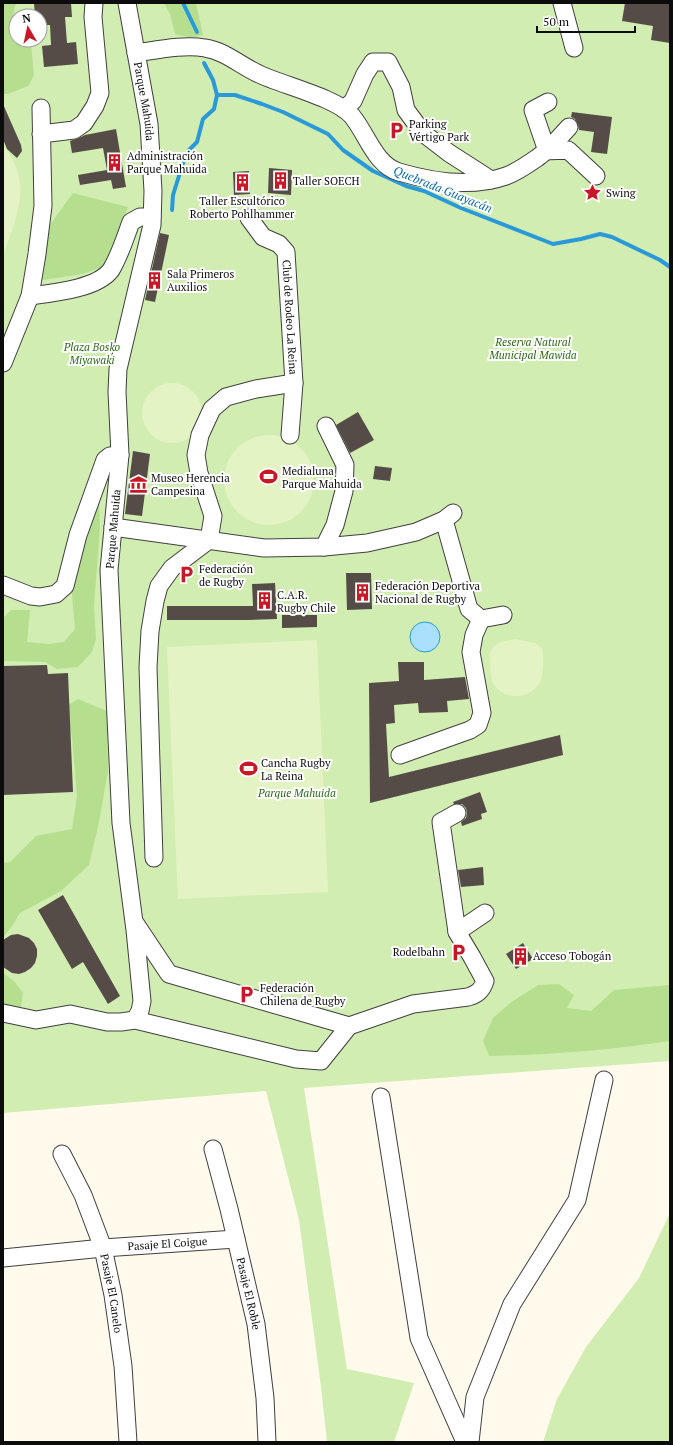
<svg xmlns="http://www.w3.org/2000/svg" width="673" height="1445" font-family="'PT Serif',serif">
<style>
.green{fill:#d2edb1;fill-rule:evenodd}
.forest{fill:#b5df8f}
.pitch{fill:#e4f3c3}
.water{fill:#aae0fc;stroke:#2a99d9}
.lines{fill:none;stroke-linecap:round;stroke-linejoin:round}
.stream{stroke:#2a99d9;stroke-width:4}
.building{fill:#554c47}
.minor-casing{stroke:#3f3f3f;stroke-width:19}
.minor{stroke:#fff;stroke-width:17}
.labels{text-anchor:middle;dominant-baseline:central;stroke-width:4;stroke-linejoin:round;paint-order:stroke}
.street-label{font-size:11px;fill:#0c0c0c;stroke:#fff}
.poi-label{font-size:11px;fill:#0c0c0c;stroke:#fff;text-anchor:start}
.park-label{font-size:11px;font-style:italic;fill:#2b6917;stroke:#fff}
.water-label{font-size:12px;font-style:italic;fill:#0b68a8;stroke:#fff}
</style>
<rect width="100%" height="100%" fill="#fffaeb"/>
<g class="green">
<path d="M3,3H670V1061L304,1088L347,1369L414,1383L394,1442H327L321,1387L299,1220L266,1091L3,1113ZM16,16H40V40H16Z"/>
<path d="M670,1213V1442H543L557,1399L586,1347L639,1278Z"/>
</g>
<g class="forest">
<path d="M3,3H16L12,20L16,24V40H29L31,42L34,76L28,86L8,94H3Z"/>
<path d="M164,3H196L203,35L191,38L175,34L170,14Z"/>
<path d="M73,193L128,207L117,239L102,267L83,274L37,281L44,233Z"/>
<path d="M99,496L100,529L94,606L96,639L92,652L78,667L57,669L45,662L3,661V618L11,610H30L27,642L49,644L64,642L75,629L71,583Z"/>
<path d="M78,699L107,711L108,771L99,822L89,865L61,891L20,913L12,926L3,938V863L10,862L36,836L72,829L77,796L72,738L67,706Z"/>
<path d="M3,973L15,982L23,993L21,1007L3,1006Z"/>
<path d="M559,984L574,995L567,1008L591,1011L614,990L670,985V1041C610,1050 550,1055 489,1056L483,1041L493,1018L510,1003L538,985Z"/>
</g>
<g class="pitch">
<path d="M3,145C34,185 17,214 3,256Z"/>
<circle cx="172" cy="413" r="30"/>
<circle cx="269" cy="480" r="45"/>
<path d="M515,639L535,643L542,648C544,658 544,675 539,684C528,700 503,701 493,683C490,678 491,668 490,662C488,644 500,642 515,639Z"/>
<path d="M317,640L328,892L178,899L167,647Z"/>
</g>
<circle class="water" cx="425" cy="637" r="15"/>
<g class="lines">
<g class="stream">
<path d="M183,3L197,32"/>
<path d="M217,95H235L262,104L283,112L328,134L343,150L373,171L406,186L424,191L461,208L553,244L581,239L600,234L612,237L660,260L670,267"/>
<path d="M172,210L173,195L184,160L189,150L197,142L203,119L214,109L217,95L213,80L204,63"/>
</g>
</g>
<g class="building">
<path d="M34,3H71L72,17H65L67,43L76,42L78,64L44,67L42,46L51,45L50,25H40V16H35Z"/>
<path d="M625,3H670V43L651,40L653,26L622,21Z"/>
<path d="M3,104L21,145L22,151L17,158L7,149L3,139Z"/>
<path d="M572,112L612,117L607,154L591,152L594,132L579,130L578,124L575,119L571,117Z"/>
<path d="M116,129L126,187L113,189L111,180L80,185L78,175L107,170L103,148L72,153L70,141L79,138L85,135Z"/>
<path d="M269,168L292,170L291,195L268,193Z"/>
<path d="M249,171L250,194L234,195L233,172Z"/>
<path d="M160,233L169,235L155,302L145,300Z"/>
<path d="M358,412L374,440L350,453L336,425Z"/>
<path d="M133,451L150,454L142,516L125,514Z"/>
<path d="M375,466L392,468L390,481L373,479Z"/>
<path d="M346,573H371L372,609L347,610Z"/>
<path d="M275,583L277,619L247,620H167V606H253L252,584Z"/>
<path d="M282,615H317V627L282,628Z"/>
<path d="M398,662H424V680L465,677L469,699L447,701L448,712L419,713L418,703L394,705L395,723L386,724L389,777L560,735L563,755L370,803L369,683L399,681Z"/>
<path d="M47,665L48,674L68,673L73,792L3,795V666Z"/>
<path d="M480,792L487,812L481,814L482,819L462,826L461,822L466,818L467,813L466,808L462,804H454L453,802Z"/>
<path d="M483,867L484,885L461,887L458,870Z"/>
<path d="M63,895L120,996L108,1004L83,962L72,969L38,910Z"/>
<path d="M18,934L29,938L34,943L37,949V956L35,963L31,968L25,972L19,974L12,973L3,967V940L11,935Z"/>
<path d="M523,943L533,959L516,969L506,954Z"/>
</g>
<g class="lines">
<defs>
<g id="minor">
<path id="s1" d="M127,3L149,124L153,191L152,225L118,369L117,392L120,455L109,570L121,823L135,930L142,1001L140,1011L135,1020"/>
<path d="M562,3L574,48"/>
<path d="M136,53C157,50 184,44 205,48C225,51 241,66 259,74C282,85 337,98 352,116C367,134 375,165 399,172C433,182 472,188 506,176C517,172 527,165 537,158C540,156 544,152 547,151C554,150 562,151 568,150L596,176"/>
<path d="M548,102L533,110L547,151L569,127"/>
<path d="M344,109L353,101L365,74L373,62H388L401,87L406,110L423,133L449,153L491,180"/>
<path d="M41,134L74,130L84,123L95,106L100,93L93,17L94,3"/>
<path id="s2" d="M249,218L263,237L279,244L286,252L294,383L290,435"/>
<path d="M30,296C52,293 97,289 111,270C120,255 125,238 131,222L140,217H152"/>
<path d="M3,363L30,296L37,254L43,206L41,108"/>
<path d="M444,520L469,609L481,619L503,615"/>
<path d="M113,527L264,548L324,547L367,543L416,532L444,520L453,513"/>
<path d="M324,547L335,525L344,491L345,465L326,426"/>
<path d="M3,585L31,596L40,597L56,594L65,586L78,535L105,460L110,456L120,455"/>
<path d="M400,755L470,730L478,725L482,713L471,652L474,635L481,619"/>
<path d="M154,858L148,667L150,631L155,601L159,586L172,568L209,540L213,516L199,473L196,455L200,435L212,409L226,397L256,389L294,383"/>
<path d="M135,923L169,974L349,1026"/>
<path d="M457,932L441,822L457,813"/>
<path d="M3,1013L36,1020L70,1014L107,1022H121L135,1020L296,1059L321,1061L349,1026L413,1004L468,997C478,994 482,990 485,981L472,957L457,932L485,913"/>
<path d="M381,1097L419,1338L465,1442"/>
<path id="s3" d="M213,1149L229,1209L256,1324L265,1398L267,1442"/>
<path id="s4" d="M62,1154L83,1195L103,1248L113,1295L123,1366L128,1442"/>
<path id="s5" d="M3,1258L103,1248L236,1239"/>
<path d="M470,1442L475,1397L512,1304L577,1200L604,1080"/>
</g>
</defs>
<use href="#minor" class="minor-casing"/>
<use href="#minor" class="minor"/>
</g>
<defs>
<symbol id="parking-bare" viewBox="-9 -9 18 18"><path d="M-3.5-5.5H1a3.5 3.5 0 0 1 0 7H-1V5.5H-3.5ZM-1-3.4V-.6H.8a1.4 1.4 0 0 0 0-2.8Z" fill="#c81826" stroke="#fff" stroke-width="2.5" paint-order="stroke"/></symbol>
<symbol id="building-bare" viewBox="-9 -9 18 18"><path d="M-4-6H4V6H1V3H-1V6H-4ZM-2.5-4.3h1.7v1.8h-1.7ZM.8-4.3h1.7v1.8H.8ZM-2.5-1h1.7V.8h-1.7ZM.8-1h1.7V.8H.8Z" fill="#c81826" stroke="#fff" stroke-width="2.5" paint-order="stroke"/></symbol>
<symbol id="sight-bare" viewBox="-9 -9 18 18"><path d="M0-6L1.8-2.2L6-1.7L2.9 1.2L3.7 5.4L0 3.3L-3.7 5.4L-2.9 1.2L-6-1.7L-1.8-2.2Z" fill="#c81826" stroke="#fff" stroke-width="2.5" paint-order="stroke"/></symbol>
<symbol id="stadium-bare" viewBox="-9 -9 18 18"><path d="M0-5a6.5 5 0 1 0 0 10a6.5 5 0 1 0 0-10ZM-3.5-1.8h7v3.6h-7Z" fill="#c81826" stroke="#fff" stroke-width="2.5" paint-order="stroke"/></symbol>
<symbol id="museum-bare" viewBox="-9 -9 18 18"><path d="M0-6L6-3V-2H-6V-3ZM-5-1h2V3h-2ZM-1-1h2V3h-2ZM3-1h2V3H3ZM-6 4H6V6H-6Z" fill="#c81826" stroke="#fff" stroke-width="2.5" paint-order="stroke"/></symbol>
</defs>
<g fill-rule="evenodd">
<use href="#parking-bare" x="384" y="118" width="25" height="25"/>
<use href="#building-bare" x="102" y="150" width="25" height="25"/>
<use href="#building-bare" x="268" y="168" width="25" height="25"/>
<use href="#building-bare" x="230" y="170" width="25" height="25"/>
<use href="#sight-bare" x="580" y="180" width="25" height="25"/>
<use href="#building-bare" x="142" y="268" width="25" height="25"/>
<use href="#stadium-bare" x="256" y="464" width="25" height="25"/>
<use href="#museum-bare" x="126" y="472" width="25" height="25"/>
<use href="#parking-bare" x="174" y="562" width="25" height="25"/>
<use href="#building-bare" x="350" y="580" width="25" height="25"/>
<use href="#building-bare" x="252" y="588" width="25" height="25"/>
<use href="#stadium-bare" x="236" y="756" width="25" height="25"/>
<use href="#parking-bare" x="446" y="940" width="25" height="25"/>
<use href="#building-bare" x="508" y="944" width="25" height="25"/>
<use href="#parking-bare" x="234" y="982" width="25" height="25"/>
</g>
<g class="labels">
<g class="street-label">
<text stroke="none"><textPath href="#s1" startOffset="100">Parque Mahuida</textPath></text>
<text stroke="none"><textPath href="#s2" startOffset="117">Club de Rodeo La Reina</textPath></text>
<text transform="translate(113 529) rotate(-85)">Parque Mahuida</text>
<text stroke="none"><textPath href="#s5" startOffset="165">Pasaje El Coigue</textPath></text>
<text stroke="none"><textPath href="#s4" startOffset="149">Pasaje El Canelo</textPath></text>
<text stroke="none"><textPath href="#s3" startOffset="149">Pasaje El Roble</textPath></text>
</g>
<g class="poi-label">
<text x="409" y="124">Parking<tspan x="409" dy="13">Vértigo Park</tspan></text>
<text x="127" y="156">Administración<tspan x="127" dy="13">Parque Mahuida</tspan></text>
<text x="293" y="181">Taller SOECH</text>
<text x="606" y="193">Swing</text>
<text x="242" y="201" text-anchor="middle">Taller Escultórico<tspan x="242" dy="13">Roberto Pohlhammer</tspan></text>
<text x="167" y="274">Sala Primeros<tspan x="167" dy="13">Auxilios</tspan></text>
<text x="282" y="471">Medialuna<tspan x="282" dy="13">Parque Mahuida</tspan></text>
<text x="151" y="478">Museo Herencia<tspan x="151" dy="13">Campesina</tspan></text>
<text x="199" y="569">Federación<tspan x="199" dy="13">de Rugby</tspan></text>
<text x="375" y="586">Federación Deportiva<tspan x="375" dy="13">Nacional de Rugby</tspan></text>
<text x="277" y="595">C.A.R.<tspan x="277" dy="13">Rugby Chile</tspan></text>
<text x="261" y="763">Cancha Rugby<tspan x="261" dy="13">La Reina</tspan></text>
<text x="445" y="952" text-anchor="end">Rodelbahn</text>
<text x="533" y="956">Acceso Tobogán</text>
<text x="260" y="988">Federación<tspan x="260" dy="13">Chilena de Rugby</tspan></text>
</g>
<g class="park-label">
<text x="533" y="342">Reserva Natural<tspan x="533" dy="13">Municipal Mawida</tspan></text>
<text x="92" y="347">Plaza Bosko<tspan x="92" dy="13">Miyawaki</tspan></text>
<text x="297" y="793">Parque Mahuida</text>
</g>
<g class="water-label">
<text transform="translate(443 189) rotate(22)">Quebrada Guayacán</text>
</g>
</g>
<rect width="673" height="1445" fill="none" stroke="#0c0c0c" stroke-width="8"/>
<g transform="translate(28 28) rotate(351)"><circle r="19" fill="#ffffff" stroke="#9e9e9e"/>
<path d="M0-3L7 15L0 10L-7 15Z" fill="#c81826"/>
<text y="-6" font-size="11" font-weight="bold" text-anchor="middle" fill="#0c0c0c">N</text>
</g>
<path d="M537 26v6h98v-6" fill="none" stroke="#0c0c0c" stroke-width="2"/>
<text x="543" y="26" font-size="12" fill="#0c0c0c" stroke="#ffffff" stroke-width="3" paint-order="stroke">50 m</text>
</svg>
